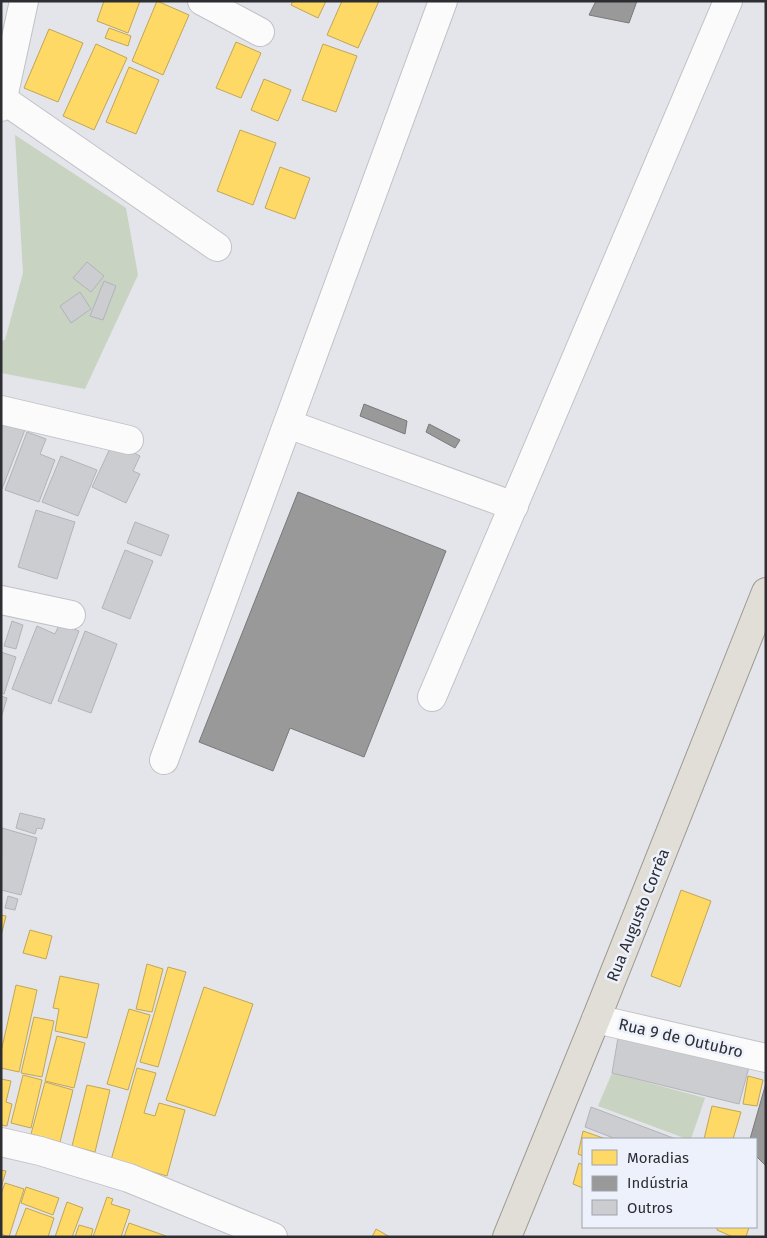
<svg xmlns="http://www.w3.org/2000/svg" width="767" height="1238" font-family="'Fira Sans',sans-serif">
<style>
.green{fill:#c8d3c1}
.homes{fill:#ffd966;stroke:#c0a656}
.industry{fill:#999;stroke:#78797a}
.building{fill:#cccdd1;stroke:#b2b4b8}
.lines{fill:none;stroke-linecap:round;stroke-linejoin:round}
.minor-casing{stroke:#c1c2c6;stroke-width:30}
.major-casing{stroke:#9e9a90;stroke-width:30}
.minor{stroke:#fbfbfc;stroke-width:28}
.major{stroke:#e1ded8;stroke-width:28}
.labels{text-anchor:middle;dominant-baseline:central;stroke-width:5;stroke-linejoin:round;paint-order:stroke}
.street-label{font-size:16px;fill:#2c2e32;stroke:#edf1fc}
</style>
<rect width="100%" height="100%" fill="#e4e5ea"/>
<g class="green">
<path d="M15,135L126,208L138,275L85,389L1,373V341L5,340L23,273Z"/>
<path d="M612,1073L705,1098L691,1139H687L598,1106Z"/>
</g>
<g class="homes">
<path d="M104,1H140L128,33L97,21Z"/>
<path d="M157,1L189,15L163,75L132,61Z"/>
<path d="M293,1H326L318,18L291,5Z"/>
<path d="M342,1H379L358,48L327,35Z"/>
<path d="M109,28L131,36L128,46L105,38Z"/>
<path d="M49,29L83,43L58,102L24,88Z"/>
<path d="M236,42L261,53L241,98L216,88Z"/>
<path d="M96,44L127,58L94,130L63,116Z"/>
<path d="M323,44L357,56L336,112L302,100Z"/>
<path d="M129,67L159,80L136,134L106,122Z"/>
<path d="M264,79L291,90L278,121L251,110Z"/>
<path d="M240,130L276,143L253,205L217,191Z"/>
<path d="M280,167L310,178L295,219L265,208Z"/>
<path d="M681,890L711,901L680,987L651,976Z"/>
<path d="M1,915L6,916L1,936Z"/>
<path d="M30,930L52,936L46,959L23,953Z"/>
<path d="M147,964L163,969L152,1012L136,1009Z"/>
<path d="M168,967L186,972L158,1067L140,1062Z"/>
<path d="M60,976L99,984L87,1038L55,1031L59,1009L53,1008Z"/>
<path d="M16,985L37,990L19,1072L1,1068V1052Z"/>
<path d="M204,987L253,1004L215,1116L166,1100Z"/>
<path d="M129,1009L150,1015L128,1090L107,1084Z"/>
<path d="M34,1017L54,1021L42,1077L21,1073Z"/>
<path d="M57,1036L85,1043L74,1088L45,1081Z"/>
<path d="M137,1068L156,1073L144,1113L155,1116L159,1103L185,1110L167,1176L111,1160Z"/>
<path d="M23,1075L42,1080L31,1128L11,1123Z"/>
<path d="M748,1076L763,1080L757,1106L743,1104Z"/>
<path d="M1,1079L11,1081L6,1102L12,1104L7,1126L1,1125Z"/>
<path d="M45,1082L73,1090L60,1142L31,1134Z"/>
<path d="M87,1085L110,1090L95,1152L72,1146Z"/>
<path d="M712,1106L741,1112L733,1139H704Z"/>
<path d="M583,1131L606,1139H583V1156L578,1154Z"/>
<path d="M579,1163L583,1165V1188L573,1184Z"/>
<path d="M1,1170L6,1171L1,1188Z"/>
<path d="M5,1183L24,1189L9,1237L1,1234V1194Z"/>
<path d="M26,1187L59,1198L53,1215L21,1203Z"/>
<path d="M107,1197L113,1199L111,1204L130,1210L121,1237H93Z"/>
<path d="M67,1202L83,1208L72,1237H55Z"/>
<path d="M26,1208L54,1218L48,1237H15Z"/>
<path d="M129,1223L166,1236V1237H124Z"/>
<path d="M79,1225L93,1229L91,1237H75Z"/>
<path d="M717,1227H749L746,1237H733L717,1230Z"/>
<path d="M376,1229L390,1237H372Z"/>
</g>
<g class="industry">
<path d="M596,1H637L629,23L589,15Z"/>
<path d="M364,404L407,421L405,434L360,416Z"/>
<path d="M429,424L460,440L455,448L426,432Z"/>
<path d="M298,492L446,551L364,757L290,728L273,771L199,742Z"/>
<path d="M766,1083V1166L756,1156V1139H750Z"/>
</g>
<g class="building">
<path d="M87,262L104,276L91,292L73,278Z"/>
<path d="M104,281L116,286L103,320L90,316Z"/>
<path d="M80,292L91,309L71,323L60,306Z"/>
<path d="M1,417L26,427L2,489H1Z"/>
<path d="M27,432L46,439L40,454L55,460L39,502L5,490Z"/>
<path d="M113,442L140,456L133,471L140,474L126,503L92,487Z"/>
<path d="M61,456L97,470L78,516L42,502Z"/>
<path d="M36,510L75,522L57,579L18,567Z"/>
<path d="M135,522L169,535L161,556L127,543Z"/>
<path d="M125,550L153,561L130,619L102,608Z"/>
<path d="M12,621L23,625L16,649L4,646Z"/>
<path d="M60,623L79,631L51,704L12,689L37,626L55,634Z"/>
<path d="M85,631L117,644L91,713L58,701Z"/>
<path d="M1,652L16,657L4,694L1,693Z"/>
<path d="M1,696L7,698L1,718Z"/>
<path d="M20,813L45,819L42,829L37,828L35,834L16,828Z"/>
<path d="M2,828L37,838L21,895L1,890Z"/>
<path d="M8,896L18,899L15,910L5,908Z"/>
<path d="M619,1032L749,1067L739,1104L612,1073Z"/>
<path d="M591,1107L676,1139H616L585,1127Z"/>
</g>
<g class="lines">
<defs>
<g id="minor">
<path d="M202,1L260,32"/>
<path d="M1,98L217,247"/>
<path d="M1,107L24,1"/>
<path d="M1,410L129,440"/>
<path d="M288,424L514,506"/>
<path d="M1,600L71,615"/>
<path d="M432,697L728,1"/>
<path d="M164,760L443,1"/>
<path d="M596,1019L766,1058"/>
<path d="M1,1142L40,1151L129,1178L273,1237"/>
</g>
<path id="major" d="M507,1237L596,1019L766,592"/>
</defs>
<use href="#minor" class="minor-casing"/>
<use href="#major" class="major-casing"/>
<use href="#minor" class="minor"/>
<use href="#major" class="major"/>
</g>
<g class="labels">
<g class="street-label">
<text transform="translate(638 915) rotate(-68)">Rua Augusto Corrêa</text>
<text transform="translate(681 1038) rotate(13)">Rua 9 de Outubro</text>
</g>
</g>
<rect width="767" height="1238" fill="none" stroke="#2c2e32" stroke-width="5"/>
<rect x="582" y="1138" width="175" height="90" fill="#edf1fc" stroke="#a0a3ab"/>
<rect x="592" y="1150" width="25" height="15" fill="#ffd966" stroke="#a0a3ab"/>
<text x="627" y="1163" font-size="15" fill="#2c2e32">Moradias</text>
<rect x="592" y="1176" width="25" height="15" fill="#999999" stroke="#a0a3ab"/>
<text x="627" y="1188" font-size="15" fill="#2c2e32">Indústria</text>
<rect x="592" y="1200" width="25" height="15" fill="#cccdd1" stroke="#a0a3ab"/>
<text x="627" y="1213" font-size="15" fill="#2c2e32">Outros</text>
</svg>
